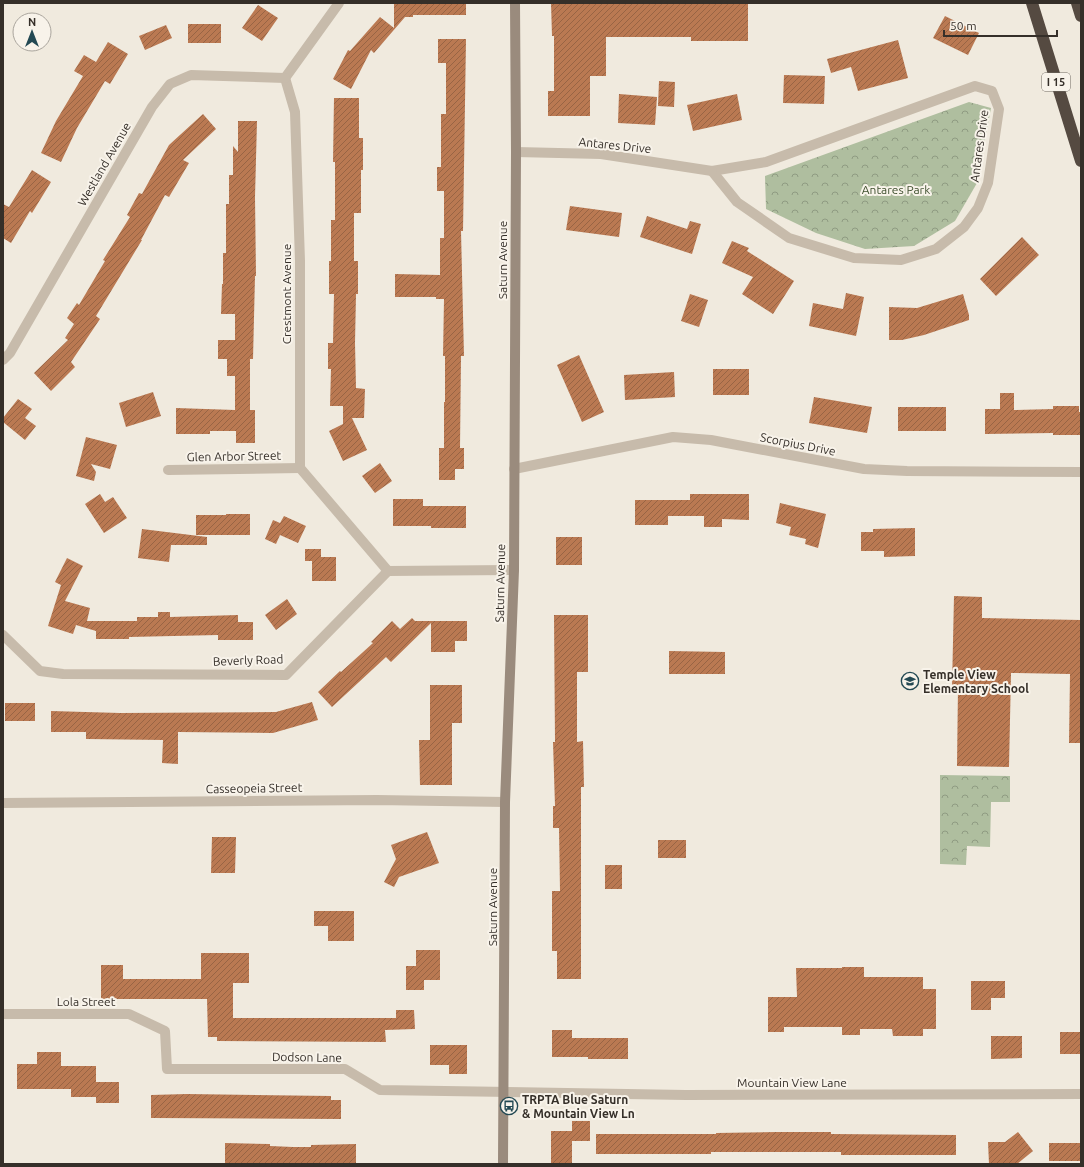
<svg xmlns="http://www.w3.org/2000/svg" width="1084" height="1167" font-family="Ubuntu,sans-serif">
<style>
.park{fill:url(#park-crowns)}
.building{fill:url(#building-hatch)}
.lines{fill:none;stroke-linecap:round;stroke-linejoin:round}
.street{stroke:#c7bbab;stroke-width:10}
.secondary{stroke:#9a8b7d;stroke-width:10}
.highway{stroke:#554a41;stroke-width:12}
.labels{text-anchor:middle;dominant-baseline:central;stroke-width:4;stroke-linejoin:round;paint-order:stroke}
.shield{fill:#f8f3ea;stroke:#706a63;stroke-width:1}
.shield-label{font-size:11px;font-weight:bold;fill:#352f29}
.street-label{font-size:12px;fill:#352f29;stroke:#f8f3ea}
.park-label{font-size:12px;fill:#405130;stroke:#f8f3ea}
.poi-label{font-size:12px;font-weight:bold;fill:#352f29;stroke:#f8f3ea;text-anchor:start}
</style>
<defs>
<pattern id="park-crowns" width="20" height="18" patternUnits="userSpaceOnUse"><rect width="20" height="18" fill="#afbe9f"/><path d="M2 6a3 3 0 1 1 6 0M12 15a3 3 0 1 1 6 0" fill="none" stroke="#8f9b82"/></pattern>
<pattern id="building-hatch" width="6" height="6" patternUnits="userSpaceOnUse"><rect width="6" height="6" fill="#ba7952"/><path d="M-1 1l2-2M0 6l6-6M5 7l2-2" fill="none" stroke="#986444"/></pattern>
</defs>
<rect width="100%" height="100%" fill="#f0eade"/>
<g class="park">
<path d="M969,102L991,108L977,183L955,221L914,246L865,249L816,233L766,209L765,176Z"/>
<path d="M940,775L1010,776V802H991L990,847L967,846L966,865L940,864Z"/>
</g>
<g class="building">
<path d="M394,3H466V15H413V17H405L374,53L371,50L351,89L333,79L348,50L350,51L380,17L394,28Z"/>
<path d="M551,3H748V41H691V37H606V76H590V116H548V91H554V36H552Z"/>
<path d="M258,5L278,18L262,41L242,28Z"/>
<path d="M945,16L979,33L968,55L933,38Z"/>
<rect x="188" y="24" width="33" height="19"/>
<path d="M166,25L172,38L145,50L139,36Z"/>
<path d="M438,39H466L463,231H461L464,356H461L460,448H464V469H455V480H439V448H444V402H445V356H443L444,299H436V297H395V274L440,275V238H444V191H437V167H441V114H446V63H438Z"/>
<path d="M898,40L908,78L858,91L851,67L831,73L827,59Z"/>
<path d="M108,42L128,54L110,84L105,81L77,128L61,162L41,153L56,121L83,76L74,71L84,55L96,62Z"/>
<path d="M784,75L825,76L824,104L783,103Z"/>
<path d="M659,81L675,82L674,107L658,106Z"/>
<path d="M619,94L657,97L655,125L618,123Z"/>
<path d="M737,94L742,120L693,131L687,105Z"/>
<path d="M334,98H359V138H363V170H361V213H354V261H358V294H356L355,343L356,388L365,389L364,418H352L367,450L343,461L329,431L343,424V406H330L331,369H328V343H333L334,294H329V261H331V220H335V162H333Z"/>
<path d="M203,114L216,129L183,160L189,163L169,197L165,195L141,240H142L96,316L100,319L71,362L75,367L51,391L34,373L68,340L65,338L74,324L67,318L77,303L79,305L105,261L103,260L130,217L127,215L139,193L142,194L169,145Z"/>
<path d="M238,121H257L255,197L256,276H255L253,359H250V410H255V443H236V431H210V434H176V408L235,410V376H227V359H218V340H235V314H221L222,284H223V253H226V204H229V175H233V146L238,152Z"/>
<path d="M32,170L51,182L32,213L30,211L11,243L3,238V204L9,207Z"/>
<path d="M570,206L622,213L619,237L566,230Z"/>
<path d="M647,216L687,229L690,221L701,224L692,254L640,237Z"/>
<path d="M1022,237L1039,255L996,296L980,279Z"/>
<path d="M732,241L749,248L747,251L794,281L773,314L742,294L753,277L722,263Z"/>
<path d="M846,293L864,297L856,336L809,326L813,303L843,309Z"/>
<path d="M690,294L708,300L699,327L681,321Z"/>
<path d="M963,294L969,315V320L924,335L902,340H889V307L917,308Z"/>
<path d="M579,355L604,412L582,422L557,365Z"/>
<rect x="713" y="369" width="36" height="26"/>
<path d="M674,372L675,397L625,400L624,375Z"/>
<path d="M153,392L161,416L126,427L119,403Z"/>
<path d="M1000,393H1014V410L1053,409V406H1079V412H1081V435H1053V433L985,434V409H1000Z"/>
<path d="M814,397L872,407L867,433L809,423Z"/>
<path d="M18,399L32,409L25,418L36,426L25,440L3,422V418Z"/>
<rect x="898" y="407" width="48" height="24"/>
<path d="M86,437L117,445L110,469L91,464L96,472L94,481L76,476Z"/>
<path d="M380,463L392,481L375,493L362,476Z"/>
<path d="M100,494L105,502L113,497L127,518L104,533L85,504Z"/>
<path d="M690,494H749V520L722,519V527H704V516H668V525H635V500H690Z"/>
<path d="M393,499H423V506H466V528H431V526H393Z"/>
<path d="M780,503L826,514L818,548L805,544L806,539L789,535L791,527L776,523Z"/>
<path d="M226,514H250V535H196V515H226Z"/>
<path d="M284,516L306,526L298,543L280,535L276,544L265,539L273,520L280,523Z"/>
<path d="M915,528V556L884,557V551H861V532H873V529Z"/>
<path d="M142,529L207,537V545H171L169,562L138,558Z"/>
<rect x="556" y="537" width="26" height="28"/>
<path d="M305,549H321V557H336V581H312V561H305Z"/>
<path d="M67,558L83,566L65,601L90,608L87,621H137V617H158V612H170V617L238,615V622H253V640H218V635L129,637V639H96V631L76,625L73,634L48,626L61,585L55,582Z"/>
<path d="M954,596L982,597V618L1081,620V743H1069L1070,674L1011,673L1009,767L957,766L958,687H952Z"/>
<path d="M287,599L297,614L276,630L265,615Z"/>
<path d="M554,615H588V672H577V742L583,741L584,787H581V979H557V951H552V891H560L559,828H553V806H555L553,742H555Z"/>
<path d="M412,618L415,621H467V641H455V652H431V623L391,662L386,657L332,707L318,692L340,671L341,672L373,643L371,642L392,621L400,629Z"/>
<path d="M669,651L725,652V674H669Z"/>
<path d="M430,685H462V723H452V785H420L419,740H430Z"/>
<path d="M312,702L318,720L273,733L178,732V764L162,763L163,740L86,739V732H51V711L120,713L276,712Z"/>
<rect x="5" y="703" width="30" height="18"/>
<path d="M427,832L439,863L399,877L394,887L384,882L396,859L391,845Z"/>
<path d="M212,837H236L235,873H211Z"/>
<rect x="658" y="840" width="28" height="18"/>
<rect x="605" y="865" width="17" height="24"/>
<path d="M314,911H354V941H328V926H314Z"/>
<path d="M416,950H440V980H424V990H406V966H416Z"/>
<path d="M201,953H249V983H233V1018H396V1010H414L415,1029L385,1030L386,1042L217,1041V1037H208L207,999H101V965H123V979H201Z"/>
<path d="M842,967H864V977H923V989H936V1029H923V1036H893L892,1029H860V1035H842V1027H784V1032H768V997H797L796,968H842Z"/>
<path d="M971,981H1005V998H991V1010H971Z"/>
<path d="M552,1030H572V1038H628V1059H588V1057H552Z"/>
<rect x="1060" y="1032" width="21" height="22"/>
<path d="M991,1036H1022V1058L991,1059Z"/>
<path d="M430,1045H467V1074H449V1065H430Z"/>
<path d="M37,1052H61V1066H96V1082H119V1103H96V1097H71V1089H17V1064H37Z"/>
<path d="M187,1094L331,1096V1100H341V1119L151,1118V1095Z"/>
<rect x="572" y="1121" width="18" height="20"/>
<rect x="551" y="1131" width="21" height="33"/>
<path d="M777,1132H831V1134L956,1135V1155H841V1152H711V1154H596V1134H716V1133Z"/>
<path d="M1018,1132L1033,1151L1017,1164H989L988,1142H1005Z"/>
<path d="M225,1143L270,1144V1146L293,1147H311V1145L356,1144V1164H225Z"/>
<rect x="1049" y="1143" width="32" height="18"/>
</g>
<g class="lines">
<g class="street">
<path d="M285,78L295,112L300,261V468L388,571"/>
<path d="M285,78L339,3"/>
<path d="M975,86L992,91L999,109L988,183L978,208L964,227L936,249L901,260L854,258L789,238L737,202L712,171L766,162Z"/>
<path d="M516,152L601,154L712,171"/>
<path d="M3,360L10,353L152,107L170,84L191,75L285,78"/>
<path d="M514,469L673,437L711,440L864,469L907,471L1081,472"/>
<path d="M168,470L300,468"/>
<path d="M3,635L40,671L63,674L286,675L388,571L514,570"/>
<path d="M3,803L377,800L505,802"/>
<path d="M3,1014H129L165,1031L167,1069H345L380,1090L686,1095L1081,1094"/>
</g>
<path class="secondary" d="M503,1164L505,802L514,570L516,152L515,3"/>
<g class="highway">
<path d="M1032,3L1081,161"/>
<path d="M1077,3L1081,16"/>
</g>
</g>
<defs>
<symbol id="school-ring" viewBox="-11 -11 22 22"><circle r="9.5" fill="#f8f3ea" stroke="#234953" stroke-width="1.5"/><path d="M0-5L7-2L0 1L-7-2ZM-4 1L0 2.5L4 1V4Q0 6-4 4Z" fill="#234953"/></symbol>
<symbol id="bus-ring" viewBox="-11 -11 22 22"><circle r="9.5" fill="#f8f3ea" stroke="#234953" stroke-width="1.5"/><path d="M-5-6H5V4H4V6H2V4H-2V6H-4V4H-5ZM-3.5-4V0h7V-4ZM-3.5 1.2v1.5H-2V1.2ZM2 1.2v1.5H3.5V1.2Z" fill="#234953"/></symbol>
</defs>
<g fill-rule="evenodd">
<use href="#school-ring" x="900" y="671" width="20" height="20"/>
<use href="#bus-ring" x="499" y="1096" width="20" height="20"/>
</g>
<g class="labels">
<rect class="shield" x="1042" y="73" width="28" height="18" rx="3"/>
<g class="shield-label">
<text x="1056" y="82">I 15</text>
</g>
<g class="street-label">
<text transform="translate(615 145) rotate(6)">Antares Drive</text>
<text transform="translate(979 146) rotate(-82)">Antares Drive</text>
<text transform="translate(104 164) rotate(-60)">Westland Avenue</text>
<text transform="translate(502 260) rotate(-90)">Saturn Avenue</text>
<text transform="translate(286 294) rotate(-90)">Crestmont Avenue</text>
<text transform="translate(798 444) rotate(11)">Scorpius Drive</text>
<text transform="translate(234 456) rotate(-1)">Glen Arbor Street</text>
<text transform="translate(500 583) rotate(-89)">Saturn Avenue</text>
<text transform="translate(248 660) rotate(-2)">Beverly Road</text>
<text transform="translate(254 788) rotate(-1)">Casseopeia Street</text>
<text transform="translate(492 907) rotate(-90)">Saturn Avenue</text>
<text x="86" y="1001">Lola Street</text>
<text transform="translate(307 1057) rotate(1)">Dodson Lane</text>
<text x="792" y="1082">Mountain View Lane</text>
</g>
<g class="park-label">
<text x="896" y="189">Antares Park</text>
</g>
<g class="poi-label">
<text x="923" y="674">Temple View<tspan x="923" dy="14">Elementary School</tspan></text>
<text x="522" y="1099">TRPTA Blue Saturn<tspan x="522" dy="14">&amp; Mountain View Ln</tspan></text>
</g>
</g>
<rect width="1084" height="1167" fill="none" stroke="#352f29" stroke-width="8"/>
<g transform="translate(32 32)"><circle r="19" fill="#f8f3ea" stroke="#aaa59d"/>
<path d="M0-3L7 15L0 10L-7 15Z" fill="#234953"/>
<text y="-6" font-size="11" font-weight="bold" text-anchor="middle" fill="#352f29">N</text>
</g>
<path d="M944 30v6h113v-6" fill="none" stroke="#352f29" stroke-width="2"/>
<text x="950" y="30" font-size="12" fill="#352f29" stroke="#f8f3ea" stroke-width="3" paint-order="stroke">50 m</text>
</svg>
